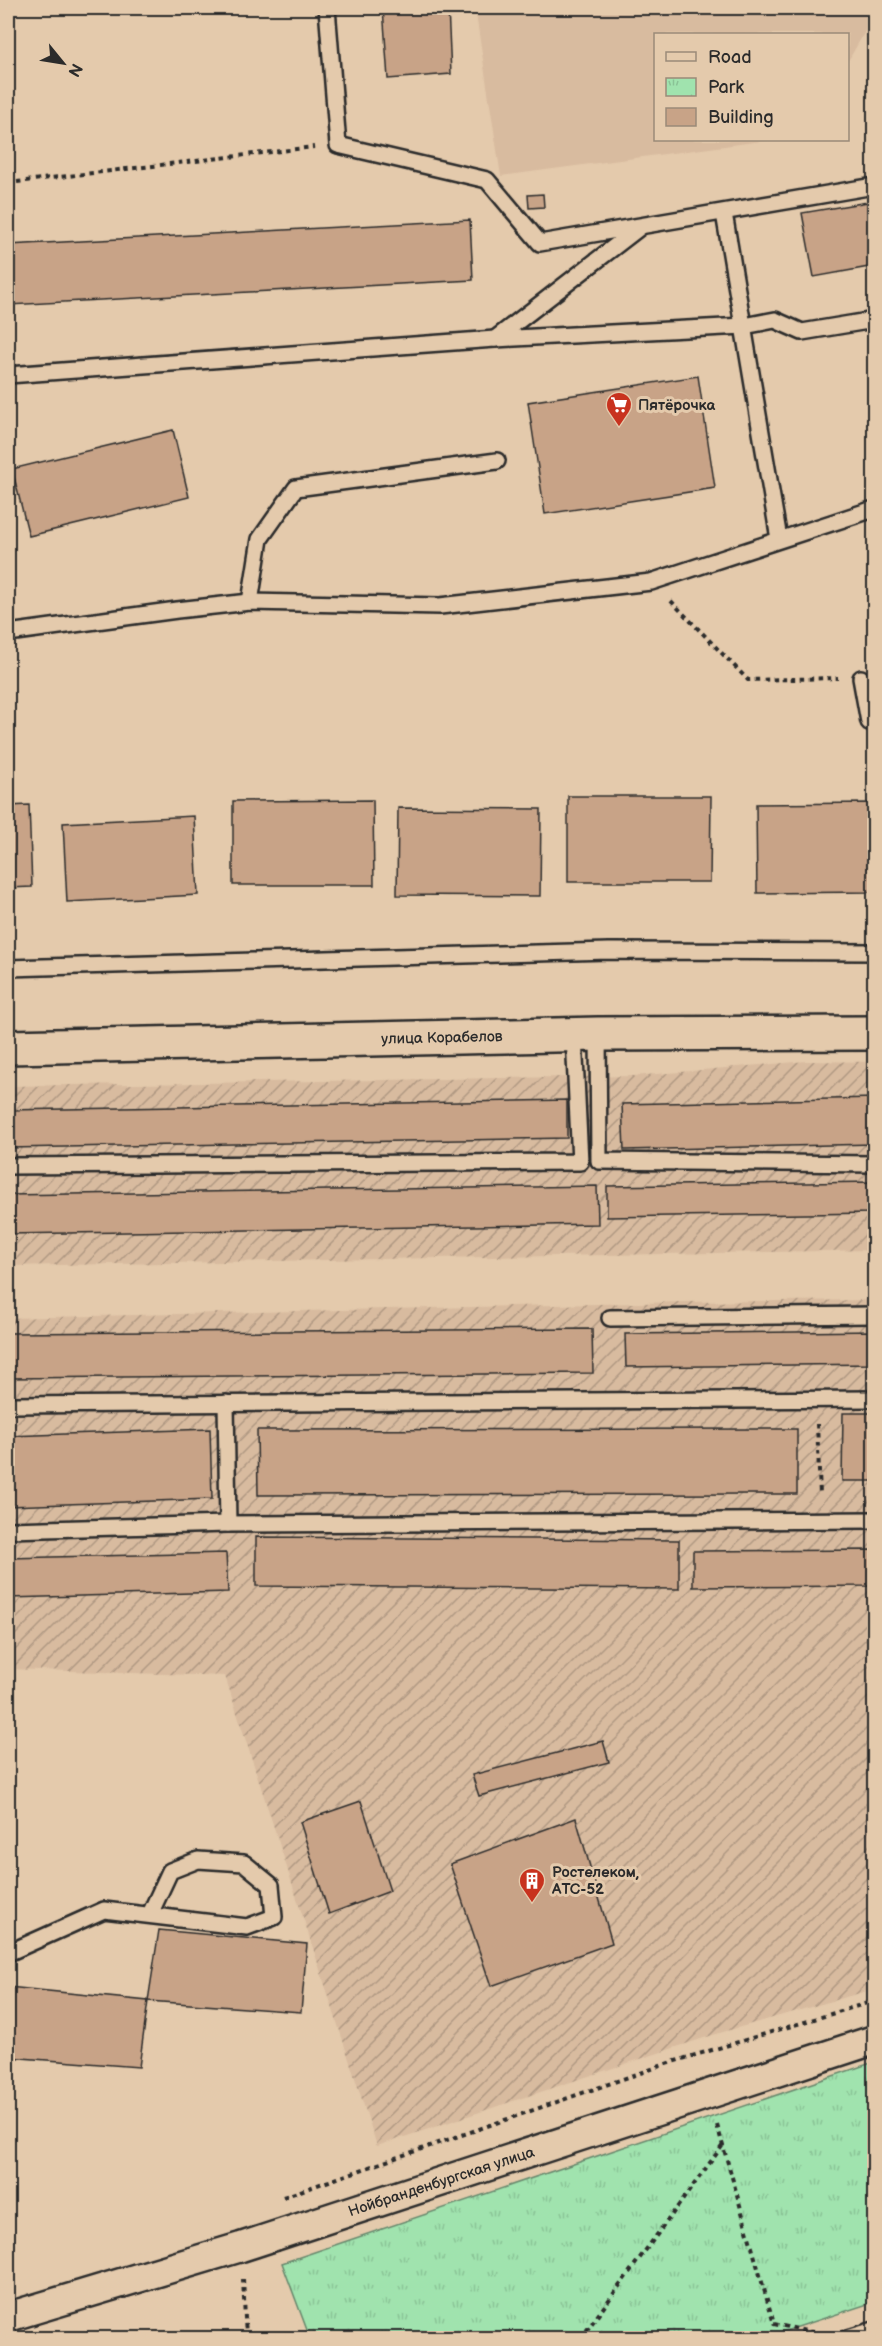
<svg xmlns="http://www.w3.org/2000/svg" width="882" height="2346" font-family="'Balsamiq Sans',sans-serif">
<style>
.built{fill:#d8bb9f}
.industrial{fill:url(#industrial-furrows)}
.park{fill:url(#park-tufts);stroke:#66876c;stroke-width:1.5}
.building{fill:#c8a387;stroke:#2b2b2b;stroke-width:1.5}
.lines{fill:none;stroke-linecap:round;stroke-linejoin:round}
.service-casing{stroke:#2b2b2b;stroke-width:20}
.minor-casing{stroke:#2b2b2b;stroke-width:33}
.tertiary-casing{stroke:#2b2b2b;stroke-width:38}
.path{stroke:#2b2b2b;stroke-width:4;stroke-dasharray:4.5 4.5;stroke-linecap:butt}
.service{stroke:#e4caac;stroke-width:15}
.minor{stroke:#e4caac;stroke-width:28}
.tertiary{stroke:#e4caac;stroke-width:33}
.labels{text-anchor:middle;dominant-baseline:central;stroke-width:6;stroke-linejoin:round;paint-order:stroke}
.poi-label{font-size:15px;font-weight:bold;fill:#2b2b2b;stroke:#e4caac;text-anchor:start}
.street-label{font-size:15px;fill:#2b2b2b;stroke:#e4caac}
</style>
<defs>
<pattern id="industrial-furrows" width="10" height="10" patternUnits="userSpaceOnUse" patternTransform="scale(1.5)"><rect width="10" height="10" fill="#d8bb9f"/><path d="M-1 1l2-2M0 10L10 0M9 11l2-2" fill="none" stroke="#af9882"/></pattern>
<pattern id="park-tufts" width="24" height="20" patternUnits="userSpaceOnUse" patternTransform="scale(1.5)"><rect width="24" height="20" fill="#a0e3ae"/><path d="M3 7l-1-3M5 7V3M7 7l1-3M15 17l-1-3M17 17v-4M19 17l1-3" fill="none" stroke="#8ac396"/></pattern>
</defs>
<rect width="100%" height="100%" fill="#e4caac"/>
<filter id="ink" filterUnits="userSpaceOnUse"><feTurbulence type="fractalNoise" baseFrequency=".0167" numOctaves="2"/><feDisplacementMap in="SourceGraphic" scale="12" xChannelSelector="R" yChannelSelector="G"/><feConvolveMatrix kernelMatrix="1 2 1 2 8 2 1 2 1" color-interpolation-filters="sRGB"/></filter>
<g filter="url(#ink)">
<path class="built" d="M475,8H874V16L848,61V34H656V140H769L501,176Z"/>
<g class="industrial">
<path d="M807,1061L874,1062V1250L8,1266V1086L634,1076Z"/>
<path d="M874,1300V1989L716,2034L377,2146L225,1676L8,1669V1318L683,1302Z"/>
</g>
<path class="park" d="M874,2062V2302L764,2338H310L282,2263Z"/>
<g class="building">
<path d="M383,8H448L451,74L388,79Z"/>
<path d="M543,194L544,207L529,208L528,195Z"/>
<path d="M874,201V266L814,277L802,213Z"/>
<path d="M470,220L473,280L8,305V245Z"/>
<path d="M698,376L715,488L545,514L528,402Z"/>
<path d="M173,430L189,497L29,536L12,469Z"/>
<path d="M568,796H711L710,882H568Z"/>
<path d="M373,800L374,885H233V801Z"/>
<path d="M874,803V892L757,893L756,804Z"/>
<path d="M29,805L32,887L8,888V806Z"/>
<path d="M398,808L541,809L540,896L397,895Z"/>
<path d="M194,816L198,895L67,902L63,823Z"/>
<path d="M874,1098V1144L624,1150L622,1104Z"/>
<path d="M567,1100V1138L8,1148V1110Z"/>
<path d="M874,1182V1213L607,1217V1186Z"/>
<path d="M597,1186L598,1224L8,1234V1195Z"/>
<path d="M592,1329L593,1373L8,1378V1333Z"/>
<path d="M874,1331V1364L626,1367L625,1334Z"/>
<path d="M843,1413H874V1481H842Z"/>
<path d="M210,1429L212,1499L8,1506V1436Z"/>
<path d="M797,1429V1494L258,1495L257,1430Z"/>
<path d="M256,1537L679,1540V1589L256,1586Z"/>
<path d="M874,1550V1586L693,1587V1551Z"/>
<path d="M226,1553L228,1592L8,1598V1558Z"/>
<path d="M603,1741L609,1762L479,1796L472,1775Z"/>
<path d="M361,1801L390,1891L329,1914L300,1822Z"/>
<path d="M576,1818L612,1943L491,1986L450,1864Z"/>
<path d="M159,1930L307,1944L301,2012L148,2001Z"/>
<path d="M8,1987L148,2001L139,2067L8,2057Z"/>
</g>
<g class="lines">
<defs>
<g id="service">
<path d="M327,8L338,145L487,180L540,243L874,186"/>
<path d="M724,213L779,539"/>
<path d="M495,339L640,227"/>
<path d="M8,375L495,339L744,326L775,320L802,332L874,320"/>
<path d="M250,602L260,539L296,488L497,461"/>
<path d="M8,633L177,610L250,602L440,606L651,582L874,509"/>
<path d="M861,678L869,722L874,721"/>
<path d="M8,968L609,951L874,952"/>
<path d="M598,1034L599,1161L874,1164"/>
<path d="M8,1166L580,1162L574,1036"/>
<path d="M610,1318L874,1315"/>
<path d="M226,1403L228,1524"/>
<path d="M8,1405L874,1399"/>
<path d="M8,1530L228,1524L874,1520"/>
<path d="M8,1953L104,1910L247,1927L274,1917L271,1885L244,1863L198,1860L170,1871L150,1914"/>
<path d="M848,2338L874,2330"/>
</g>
<g id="minor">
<path id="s1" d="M8,2317L241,2247L874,2040"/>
</g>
<g id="tertiary">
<path id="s2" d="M8,1047L598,1034L874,1033"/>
</g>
</defs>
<use href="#service" class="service-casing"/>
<use href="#minor" class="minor-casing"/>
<use href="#tertiary" class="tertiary-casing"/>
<g class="path">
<path d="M8,183L314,147"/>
<path d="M671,601L748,680L838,678"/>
<path d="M817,1424L820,1495"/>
<path d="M717,2125L774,2324L825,2335"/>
<path d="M283,2197L669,2063L874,2001"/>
<path d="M243,2279L246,2338"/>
<path d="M581,2338L723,2145"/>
</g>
<use href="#service" class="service"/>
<use href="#minor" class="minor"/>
<use href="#tertiary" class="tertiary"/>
</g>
</g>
<defs>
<symbol id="supermarket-pin" viewBox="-11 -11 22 30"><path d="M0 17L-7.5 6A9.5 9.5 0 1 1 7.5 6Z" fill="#c8321e" stroke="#e4caac"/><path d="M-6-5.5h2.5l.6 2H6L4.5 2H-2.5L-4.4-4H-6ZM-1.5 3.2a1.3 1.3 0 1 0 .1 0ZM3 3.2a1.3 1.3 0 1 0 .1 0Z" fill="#fff"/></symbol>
<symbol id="building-pin" viewBox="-11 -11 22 30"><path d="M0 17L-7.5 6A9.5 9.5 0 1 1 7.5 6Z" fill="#c8321e" stroke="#e4caac"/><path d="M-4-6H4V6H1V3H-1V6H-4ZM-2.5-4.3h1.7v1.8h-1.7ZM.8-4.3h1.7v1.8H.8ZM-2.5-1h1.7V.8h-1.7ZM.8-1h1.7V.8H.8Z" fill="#fff"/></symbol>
</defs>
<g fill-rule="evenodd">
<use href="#supermarket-pin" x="604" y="390" width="30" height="40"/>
<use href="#building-pin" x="517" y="1866" width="30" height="40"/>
</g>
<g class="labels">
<g class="poi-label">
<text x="638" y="405">Пятёрочка</text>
<text x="552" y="1872">Ростелеком,<tspan x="552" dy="17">АТС-52</tspan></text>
</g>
<g class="street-label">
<text stroke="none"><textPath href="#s2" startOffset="434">улица Корабелов</textPath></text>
<text stroke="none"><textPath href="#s1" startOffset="454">Нойбранденбургская улица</textPath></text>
</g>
</g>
<rect width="882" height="2346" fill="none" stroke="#e4caac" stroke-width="30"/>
<rect x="15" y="15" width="852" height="2316" fill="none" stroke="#2b2b2b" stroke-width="2" filter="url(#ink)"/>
<rect x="654" y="33" width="195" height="108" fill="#e4caac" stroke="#9a8a78" stroke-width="1.5"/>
<rect x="666" y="52" width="30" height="9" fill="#e4caac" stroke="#9a8a78" stroke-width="1.5"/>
<text x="708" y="63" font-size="18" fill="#2b2b2b">Road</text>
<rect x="666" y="78" width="30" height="18" fill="url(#park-tufts)" stroke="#9a8a78" stroke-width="1.5"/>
<text x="708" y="93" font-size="18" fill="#2b2b2b">Park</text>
<rect x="666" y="108" width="30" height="18" fill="#c8a387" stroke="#9a8a78" stroke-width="1.5"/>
<text x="708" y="123" font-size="18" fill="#2b2b2b">Building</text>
<g transform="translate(63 63) rotate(120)" stroke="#e4caac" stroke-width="4.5" paint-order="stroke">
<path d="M0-4.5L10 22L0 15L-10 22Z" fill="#2b2b2b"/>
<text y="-9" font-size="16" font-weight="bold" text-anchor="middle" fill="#2b2b2b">N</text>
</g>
</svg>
